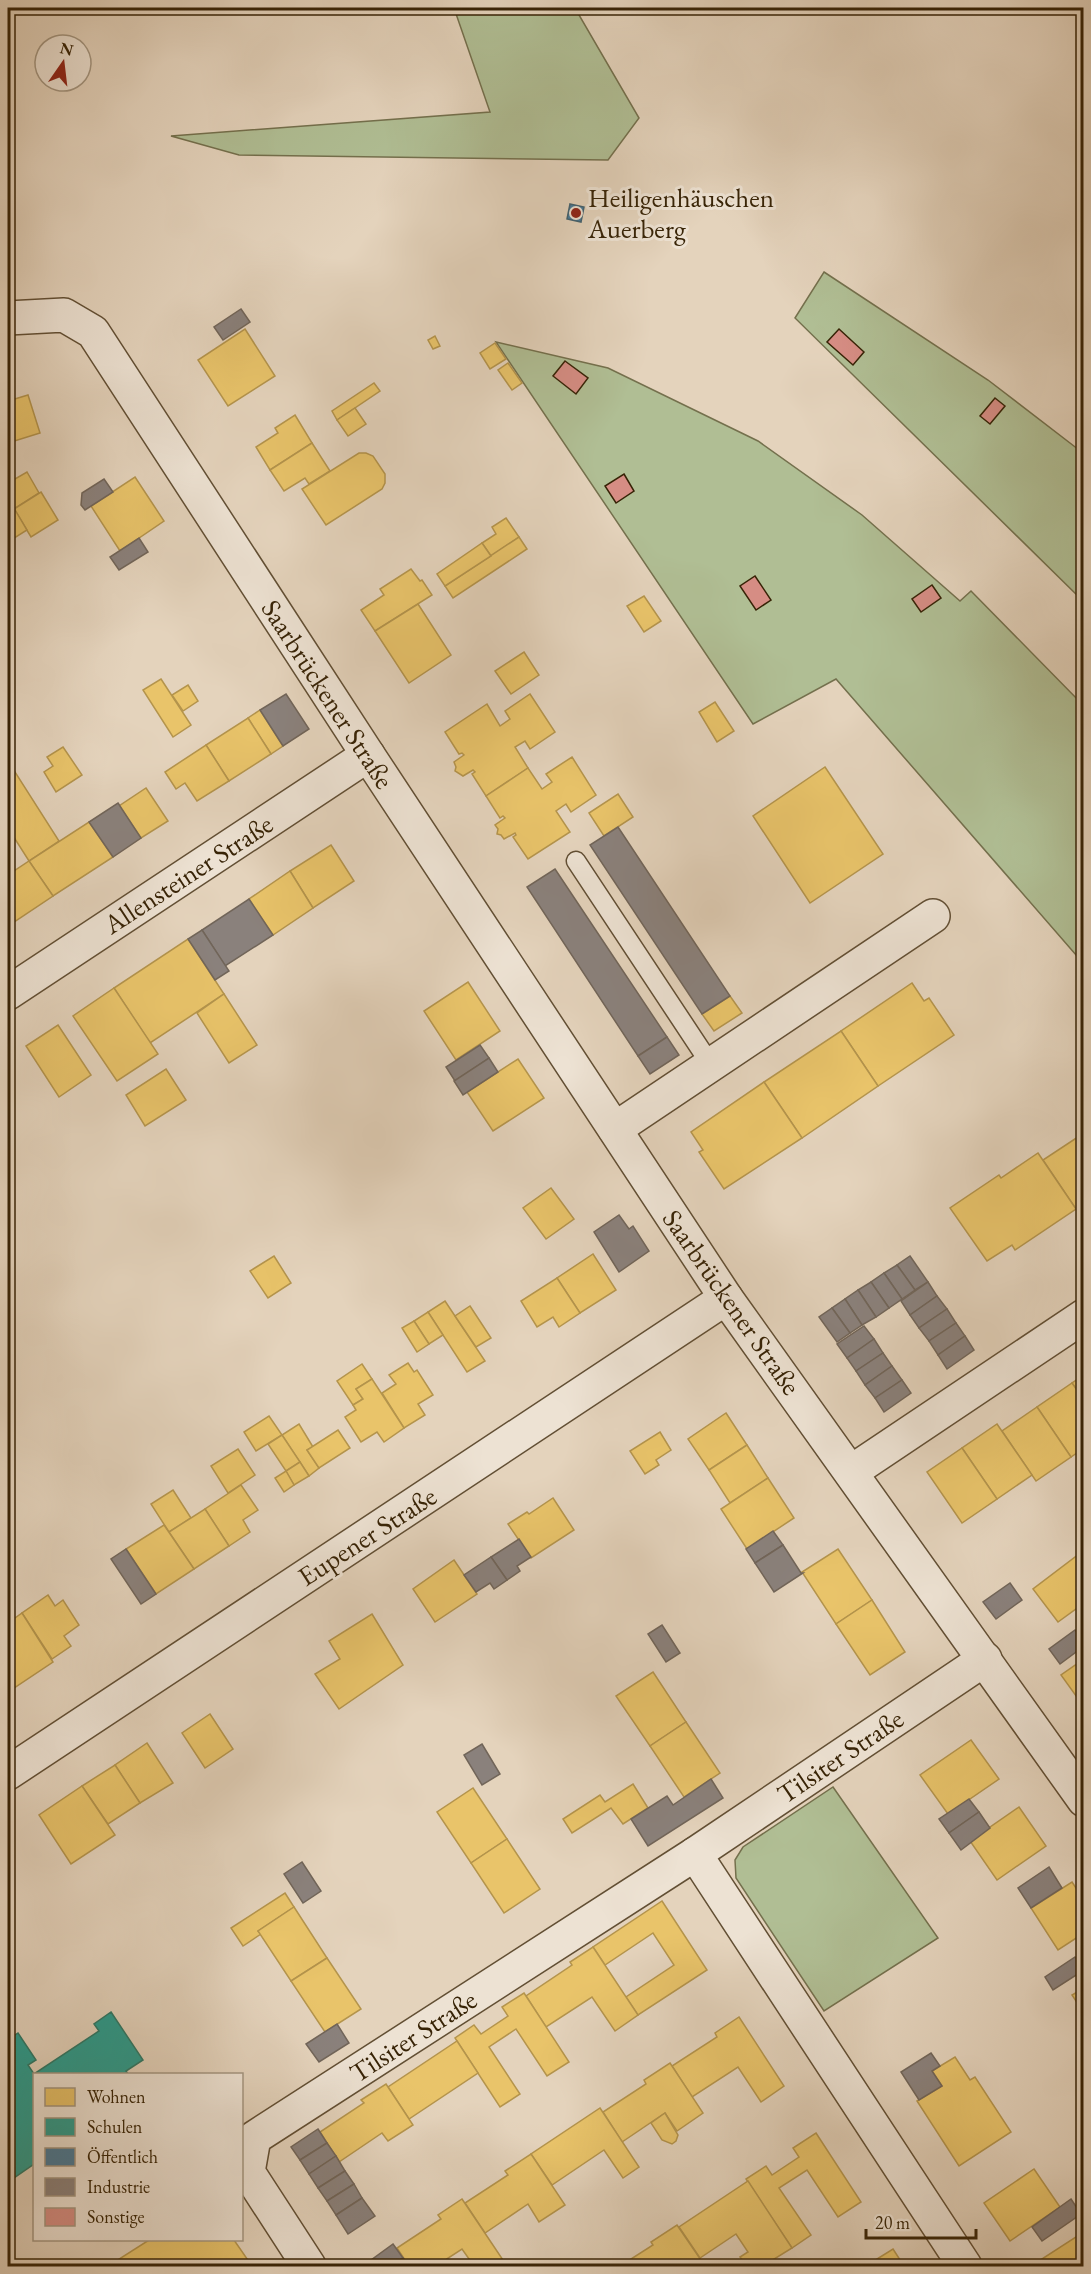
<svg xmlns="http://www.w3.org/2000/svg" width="1091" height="2274" font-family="'EB Garamond',serif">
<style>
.green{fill:#b0be94;stroke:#74704d;stroke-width:1.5}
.homes{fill:#e9c46a;stroke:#b4944c;stroke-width:1.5}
.schools{fill:#2a9d8f;stroke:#2e7866;stroke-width:1.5}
.public{fill:#457b9d;stroke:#416170;stroke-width:1.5}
.industry{fill:#8a817c;stroke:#716559;stroke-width:1.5}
.building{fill:#d68d84;stroke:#372306;stroke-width:1.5}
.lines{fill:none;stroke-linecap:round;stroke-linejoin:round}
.lane-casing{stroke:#624f34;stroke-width:21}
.street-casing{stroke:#624f34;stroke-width:36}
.lane{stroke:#ede2d3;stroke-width:18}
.street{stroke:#ede2d3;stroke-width:33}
.poi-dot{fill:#8f2418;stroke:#ede2d3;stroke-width:2}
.labels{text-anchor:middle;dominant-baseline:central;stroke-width:6;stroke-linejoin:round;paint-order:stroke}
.poi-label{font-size:27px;fill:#372306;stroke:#ede2d3;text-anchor:start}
.street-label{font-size:27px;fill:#372306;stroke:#ede2d3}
</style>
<rect width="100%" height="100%" fill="#e4d3bc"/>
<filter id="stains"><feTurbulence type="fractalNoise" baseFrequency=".00333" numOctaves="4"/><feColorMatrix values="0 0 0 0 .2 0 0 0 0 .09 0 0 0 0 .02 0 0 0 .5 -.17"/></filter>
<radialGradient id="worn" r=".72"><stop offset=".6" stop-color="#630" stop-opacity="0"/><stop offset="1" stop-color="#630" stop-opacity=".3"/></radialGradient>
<g class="green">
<path d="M454,8H575L639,118L608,160L239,155L171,136L490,112Z"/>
<path d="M824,272L988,380L1083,453V601L795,318Z"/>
<path d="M496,342L608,368L758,441L862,515L960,601L971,591L1083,705V963L836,679L753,724Z"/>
<path d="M833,1787L938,1938L824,2011L736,1878L735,1860L743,1847Z"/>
</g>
<g class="homes">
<path d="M245,329L275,376L228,406L198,360Z"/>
<path d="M435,336L440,346L433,349L428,340Z"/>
<path d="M495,343L506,359L490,369L480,353Z"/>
<path d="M508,363L522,383L512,390L498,370Z"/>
<path d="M374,383L380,391L337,420L332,411Z"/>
<path d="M28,395L40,433L8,443V401Z"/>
<path d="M355,408L366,424L348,436L337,420Z"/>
<path d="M295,415L312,443L270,470L256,447L278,433L275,428Z"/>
<path d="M312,443L330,471L309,484L305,478L284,491L270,470Z"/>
<path d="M359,453H366L373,456L385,474V483L382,489L326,525L302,489Z"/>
<path d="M27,472L39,493L14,509L8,498V483Z"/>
<path d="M135,477L164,521L120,551L91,506Z"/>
<path d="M41,492L58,520L31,537L14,509Z"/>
<path d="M8,498L27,530L8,542Z"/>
<path d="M506,518L519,537L491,556L482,543L496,534L492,527Z"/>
<path d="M519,537L527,549L453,598L445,586Z"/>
<path d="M482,543L491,556L445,586L437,574Z"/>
<path d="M411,569L420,581L422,580L432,595L375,631L361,610L384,595L380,589Z"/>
<path d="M644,596L661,621L644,632L627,606Z"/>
<path d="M418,604L451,655L409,683L375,631Z"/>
<path d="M524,652L539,675L511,694L495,671Z"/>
<path d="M161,679L191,725L173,737L143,690Z"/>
<path d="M188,685L198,701L183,711L172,695Z"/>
<path d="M530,694L555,732L530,749L525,741L515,747L528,768L486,796L472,774L475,772L473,770L463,776L455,771L456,767L454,762L464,755L462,753L459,754L445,732L487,704L500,726L510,719L505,711Z"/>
<path d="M715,702L734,731L717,742L699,712Z"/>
<path d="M260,710L283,746L271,754L248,718Z"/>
<path d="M248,718L271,754L229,781L206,745Z"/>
<path d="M206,745L229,781L197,801L185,783L176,789L165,772Z"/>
<path d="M63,747L82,775L56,792L44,772L53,766L47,757Z"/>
<path d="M572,757L596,795L571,812L566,804L556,811L570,832L528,859L513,837L516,835L515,833L504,839L501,835L497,834L498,829L495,825L505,818L503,816L500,818L486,796L528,768L542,789L552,782L546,774Z"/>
<path d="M8,761L59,841L29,861L8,828Z"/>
<path d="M825,767L883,854L810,903L753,816Z"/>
<path d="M146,788L168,821L141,838L119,806Z"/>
<path d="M618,794L633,817L604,836L589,813Z"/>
<path d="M89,822L113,857L53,896L29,861Z"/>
<path d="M331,845L354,881L313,908L290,871Z"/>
<path d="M29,861L53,896L8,926V875Z"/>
<path d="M290,871L313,908L273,935L249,899Z"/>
<path d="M188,939L224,994L150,1043L114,988Z"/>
<path d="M468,982L500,1031L456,1060L424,1011Z"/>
<path d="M912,983L924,1001L929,998L954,1035L878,1086L841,1031Z"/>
<path d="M114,988L158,1054L117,1081L73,1016Z"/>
<path d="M224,994L257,1045L229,1063L197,1013Z"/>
<path d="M730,996L742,1013L714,1031L702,1014Z"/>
<path d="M58,1025L91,1075L59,1097L26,1046Z"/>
<path d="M841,1031L878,1086L802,1138L764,1082Z"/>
<path d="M518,1059L544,1098L493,1131L467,1092Z"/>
<path d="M166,1069L186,1100L145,1126L126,1095Z"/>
<path d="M764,1082L802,1138L724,1189L699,1152L703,1150L691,1132Z"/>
<path d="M1084,1133V1208L1078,1212L1043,1160Z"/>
<path d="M1038,1153L1076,1209L1015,1250L1012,1245L987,1261L950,1208L999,1175L1001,1178Z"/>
<path d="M551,1188L574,1219L546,1239L523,1208Z"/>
<path d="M593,1254L616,1290L580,1313L557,1278Z"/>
<path d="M274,1256L291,1283L268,1298L250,1271Z"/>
<path d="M557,1278L580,1313L559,1327L553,1317L537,1327L521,1301Z"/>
<path d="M445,1301L485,1361L467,1372L428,1312Z"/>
<path d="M470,1306L491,1338L476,1347L455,1316Z"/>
<path d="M428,1312L443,1335L429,1344L414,1321Z"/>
<path d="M414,1321L429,1344L417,1352L402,1328Z"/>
<path d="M408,1363L414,1372L417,1370L433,1395L418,1404L425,1415L404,1428L382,1393L396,1384L389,1375Z"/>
<path d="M362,1364L372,1379L356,1389L363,1399L353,1405L337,1381Z"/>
<path d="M1084,1375V1400L1072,1383Z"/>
<path d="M372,1379L404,1428L384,1442L377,1432L361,1442L345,1417L356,1410L353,1405L363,1399L356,1389Z"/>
<path d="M1072,1383L1084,1400V1448L1071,1457L1037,1407Z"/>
<path d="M1037,1407L1071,1457L1036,1481L1002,1431Z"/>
<path d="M726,1413L747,1445L709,1470L688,1439Z"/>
<path d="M269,1416L282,1435L256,1451L244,1432Z"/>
<path d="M299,1424L313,1447L307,1450L319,1468L309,1476L282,1435Z"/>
<path d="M997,1424L1032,1475L997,1499L962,1448Z"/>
<path d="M338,1430L350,1448L319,1468L307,1450Z"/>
<path d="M660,1432L671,1450L656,1460L659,1465L645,1474L630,1451Z"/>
<path d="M282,1435L300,1462L286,1471L268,1444Z"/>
<path d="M747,1445L768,1478L730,1503L709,1470Z"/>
<path d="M962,1448L997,1499L962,1523L927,1472Z"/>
<path d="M238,1449L255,1475L228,1493L211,1466Z"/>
<path d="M300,1462L309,1476L294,1485L286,1471Z"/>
<path d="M286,1471L294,1485L284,1492L275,1478Z"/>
<path d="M768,1478L794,1518L747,1549L721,1509Z"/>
<path d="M241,1485L258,1510L243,1520L250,1532L229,1546L205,1509Z"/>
<path d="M173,1490L191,1518L169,1532L151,1504Z"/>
<path d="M553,1498L574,1530L531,1558L508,1524L527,1512L529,1514Z"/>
<path d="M205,1509L229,1546L194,1569L169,1532Z"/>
<path d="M164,1525L194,1569L156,1594L126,1549Z"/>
<path d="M838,1549L872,1600L836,1624L802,1572Z"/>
<path d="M1083,1551L1084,1603L1058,1622L1033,1589Z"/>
<path d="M454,1560L477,1594L435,1622L413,1589Z"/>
<path d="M48,1595L55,1606L63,1600L79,1625L64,1636L71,1646L52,1659L22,1613Z"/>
<path d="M872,1600L905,1652L870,1675L836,1624Z"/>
<path d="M22,1613L53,1662L8,1692V1623Z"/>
<path d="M372,1614L403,1665L339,1709L315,1674L340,1659L329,1641Z"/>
<path d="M1084,1659V1707L1061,1675Z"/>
<path d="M653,1672L686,1722L650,1746L616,1696Z"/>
<path d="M210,1714L233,1749L205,1768L182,1733Z"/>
<path d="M686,1722L720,1773L684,1797L650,1746Z"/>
<path d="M971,1740L999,1779L948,1814L920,1775Z"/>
<path d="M147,1743L173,1783L140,1803L115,1765Z"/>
<path d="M115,1765L140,1803L108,1824L82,1786Z"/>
<path d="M633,1784L648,1808L623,1824L611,1808L572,1833L563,1819L600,1795L605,1802Z"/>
<path d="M82,1786L115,1835L71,1864L39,1815Z"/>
<path d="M473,1788L507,1839L471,1863L437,1812Z"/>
<path d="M1019,1807L1046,1846L997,1880L970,1841Z"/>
<path d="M507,1839L540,1889L504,1913L471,1863Z"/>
<path d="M1072,1882L1084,1900V1933L1058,1950L1031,1908Z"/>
<path d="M285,1893L294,1907L258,1931L261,1934L243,1946L231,1928Z"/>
<path d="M662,1901L707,1970L638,2015L626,1997L674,1965L653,1933L605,1965L593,1947Z"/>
<path d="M294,1907L327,1958L291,1981L258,1931Z"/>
<path d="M593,1947L638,2015L615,2031L592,1997L546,2027L526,1996L572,1965L570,1962Z"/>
<path d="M327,1958L361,2009L325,2032L291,1981Z"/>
<path d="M1084,1988V2013L1072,1995Z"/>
<path d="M524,1993L569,2062L547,2076L516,2029L489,2047L520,2094L500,2107L455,2038L474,2025L481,2034L508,2016L502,2007Z"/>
<path d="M739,2017L784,2086L761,2102L738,2067L692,2097L672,2066L717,2037L715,2033Z"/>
<path d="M457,2041L478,2073L409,2119L388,2087Z"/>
<path d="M955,2057L970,2080L975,2077L1011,2132L959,2166L917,2101L942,2086L932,2071Z"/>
<path d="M670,2063L703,2113L677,2131L665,2113L622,2142L603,2112L646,2084L644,2080Z"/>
<path d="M386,2084L413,2125L388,2141L382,2133L339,2162L320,2132L364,2103L361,2100Z"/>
<path d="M600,2108L639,2167L623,2178L604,2150L552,2185L531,2154Z"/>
<path d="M665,2113L678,2135L676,2141L672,2144L662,2140L651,2123Z"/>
<path d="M816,2133L861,2202L838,2217L807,2170L779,2188L811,2235L792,2248L746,2179L766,2166L772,2175L799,2157L793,2148Z"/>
<path d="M531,2154L565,2205L539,2222L528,2204L485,2233L465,2203L508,2175L505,2171Z"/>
<path d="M1034,2169L1060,2207L1010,2241L984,2203Z"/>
<path d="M748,2181L792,2248L763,2266H747L740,2257L748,2252L736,2234L700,2258L679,2227Z"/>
<path d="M462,2199L507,2266H474L462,2249L436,2266H409L397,2248L441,2219L438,2215Z"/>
<path d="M677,2225L705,2266H620L653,2245L651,2242Z"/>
<path d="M1082,2233L1084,2266H1031Z"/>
<path d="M149,2240H234L252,2266H118L116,2261Z"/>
<path d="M893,2249L904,2266H871L869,2264Z"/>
</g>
<path class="schools" d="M111,2012L143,2060L126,2071L128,2074H34V2164L8,2182V2040L18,2033L36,2060L28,2065L34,2074L99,2031L94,2024Z"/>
<path class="public" d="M570,204L584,207L581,222L567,219Z"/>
<g class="industry">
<path d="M241,309L250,322L223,340L214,327Z"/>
<path d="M104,479L113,492L85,510L81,505L82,493Z"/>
<path d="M139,538L148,552L119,570L110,557Z"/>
<path d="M286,694L309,729L283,746L260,710Z"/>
<path d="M118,803L141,838L113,857L89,822Z"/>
<path d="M618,827L730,996L702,1014L590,845Z"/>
<path d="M555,869L667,1037L638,1056L527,887Z"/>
<path d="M249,899L273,935L225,966L202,930Z"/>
<path d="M202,930L229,971L215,980L188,939Z"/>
<path d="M667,1037L679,1055L650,1074L638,1056Z"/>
<path d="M480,1045L489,1058L455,1081L446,1067Z"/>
<path d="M489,1058L498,1072L463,1095L454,1081Z"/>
<path d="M619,1215L629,1229L633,1226L649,1251L619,1272L594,1232Z"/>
<path d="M910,1256L928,1282L915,1290L897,1265Z"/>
<path d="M897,1265L915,1290L902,1299L884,1273Z"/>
<path d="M884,1273L902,1299L889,1308L871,1282Z"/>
<path d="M871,1282L889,1308L876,1317L858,1290Z"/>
<path d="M928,1282L937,1296L910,1315L901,1301Z"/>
<path d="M858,1290L876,1317L862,1325L845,1299Z"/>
<path d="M937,1296L947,1309L919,1328L910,1315Z"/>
<path d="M845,1299L862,1325L850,1333L832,1308Z"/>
<path d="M832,1308L850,1333L837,1342L819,1317Z"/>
<path d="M947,1309L956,1323L929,1341L919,1328Z"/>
<path d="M956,1323L965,1336L938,1355L929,1341Z"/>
<path d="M864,1326L874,1339L847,1358L837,1344Z"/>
<path d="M965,1336L974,1350L947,1369L938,1355Z"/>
<path d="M874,1339L883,1353L856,1371L847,1358Z"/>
<path d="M883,1353L892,1366L865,1385L856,1371Z"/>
<path d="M892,1366L902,1380L875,1398L865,1385Z"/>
<path d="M902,1380L911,1393L884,1412L875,1398Z"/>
<path d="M773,1531L783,1545L755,1563L746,1549Z"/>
<path d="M519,1539L531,1557L517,1566L520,1571L507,1580L491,1557Z"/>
<path d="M783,1545L801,1573H803L774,1592L755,1563Z"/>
<path d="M126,1549L156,1594L141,1604L111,1559Z"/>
<path d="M491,1557L507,1580L494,1589L490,1583L476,1592L464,1575Z"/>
<path d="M1010,1583L1022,1600L996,1619L983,1602Z"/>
<path d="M662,1625L680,1653L666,1662L648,1634Z"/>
<path d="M1075,1630L1084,1641V1646L1060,1664L1049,1649Z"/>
<path d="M482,1744L500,1774L482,1785L464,1755Z"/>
<path d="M711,1779L723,1798L648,1846L631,1819L667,1796L673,1805Z"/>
<path d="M969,1799L979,1812L949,1833L939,1819Z"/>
<path d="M979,1812L990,1828L961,1850L949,1833Z"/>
<path d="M302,1862L321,1891L303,1903L284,1874Z"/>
<path d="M1049,1867L1062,1888L1031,1908L1018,1888Z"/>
<path d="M1075,1957L1084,1970L1053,1990L1045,1977Z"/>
<path d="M337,2024L349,2043L319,2062L306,2044Z"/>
<path d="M931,2053L940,2066L932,2071L942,2086L919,2100L901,2072Z"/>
<path d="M318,2129L327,2143L300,2160L291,2147Z"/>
<path d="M327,2143L336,2156L309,2174L300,2160Z"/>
<path d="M336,2156L345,2171L318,2188L309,2174Z"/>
<path d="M345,2171L354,2184L327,2201L318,2188Z"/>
<path d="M354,2184L362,2198L336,2215L327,2201Z"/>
<path d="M362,2198L375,2216L348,2234L336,2215Z"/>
<path d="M1071,2199L1081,2214L1042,2241L1032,2227Z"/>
<path d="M393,2244L403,2258L390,2266H369L367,2263Z"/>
<path d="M403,2258L408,2266H390Z"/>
</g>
<g class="building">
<path d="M839,329L864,352L853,365L827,342Z"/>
<path d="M565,361L588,378L576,394L553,376Z"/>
<path d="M995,398L1005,406L990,424L980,416Z"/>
<path d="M624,474L634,491L616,503L605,486Z"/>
<path d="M755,576L771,600L756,610L740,586Z"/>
<path d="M932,585L941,598L921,612L912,599Z"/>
</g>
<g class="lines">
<defs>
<path id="lane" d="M576,861L711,1065"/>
<g id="street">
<path d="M8,318L64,315L93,332L368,755L726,1298L1084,1800"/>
<path d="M8,993L368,755"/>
<path d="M615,1129L933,916"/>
<path d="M851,1472L1084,1316"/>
<path d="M8,1773L726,1298"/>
<path d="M695,1854L965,2266"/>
<path d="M309,2266L248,2172L254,2138L695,1854L985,1659"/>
</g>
</defs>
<use href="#lane" class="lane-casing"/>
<use href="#street" class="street-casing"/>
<use href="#lane" class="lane"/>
<use href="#street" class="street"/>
</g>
<circle class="poi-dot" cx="576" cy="213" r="6"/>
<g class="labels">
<g class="poi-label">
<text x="588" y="197">Heiligenhäuschen<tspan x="588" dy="31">Auerberg</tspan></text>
</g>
<g class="street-label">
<text transform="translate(328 694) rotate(57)">Saarbrückener Straße</text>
<text transform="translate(188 874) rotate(-33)">Allensteiner Straße</text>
<text transform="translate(732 1302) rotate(55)">Saarbrückener Straße</text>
<text transform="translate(367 1536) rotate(-33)">Eupener Straße</text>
<text transform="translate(840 1756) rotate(-34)">Tilsiter Straße</text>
<text transform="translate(413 2036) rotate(-33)">Tilsiter Straße</text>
</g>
</g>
<rect width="1091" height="2274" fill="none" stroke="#e4d3bc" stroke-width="30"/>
<rect x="9" y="9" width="1073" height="2256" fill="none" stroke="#372306" stroke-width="3"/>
<rect x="15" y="15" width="1061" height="2244" fill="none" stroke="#372306" stroke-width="1.5"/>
<rect x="33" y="2073" width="210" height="168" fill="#ede2d3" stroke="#a49681" stroke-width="1.5"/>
<rect x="45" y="2088" width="30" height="18" fill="#e9c46a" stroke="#a49681" stroke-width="1.5"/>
<text x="87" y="2103" font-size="18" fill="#372306">Wohnen</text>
<rect x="45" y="2118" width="30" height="18" fill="#2a9d8f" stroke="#a49681" stroke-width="1.5"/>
<text x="87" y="2133" font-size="18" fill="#372306">Schulen</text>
<rect x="45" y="2148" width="30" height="18" fill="#457b9d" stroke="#a49681" stroke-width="1.5"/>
<text x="87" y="2163" font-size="18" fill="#372306">Öffentlich</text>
<rect x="45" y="2178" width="30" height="18" fill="#8a817c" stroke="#a49681" stroke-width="1.5"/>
<text x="87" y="2193" font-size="18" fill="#372306">Industrie</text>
<rect x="45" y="2208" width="30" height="18" fill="#d68d84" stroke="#a49681" stroke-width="1.5"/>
<text x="87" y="2223" font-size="18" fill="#372306">Sonstige</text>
<g transform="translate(63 63) rotate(14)"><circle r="28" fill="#ede2d3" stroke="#a49681" stroke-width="1.5"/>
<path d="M0-4.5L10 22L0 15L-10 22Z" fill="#8f2418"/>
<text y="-9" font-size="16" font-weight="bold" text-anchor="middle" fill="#372306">N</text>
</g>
<path d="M866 2229v9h110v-9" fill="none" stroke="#372306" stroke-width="3"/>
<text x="875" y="2229" font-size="18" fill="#372306" stroke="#ede2d3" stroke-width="4.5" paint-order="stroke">20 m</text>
<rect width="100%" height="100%" filter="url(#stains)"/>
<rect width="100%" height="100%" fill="url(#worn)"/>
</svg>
